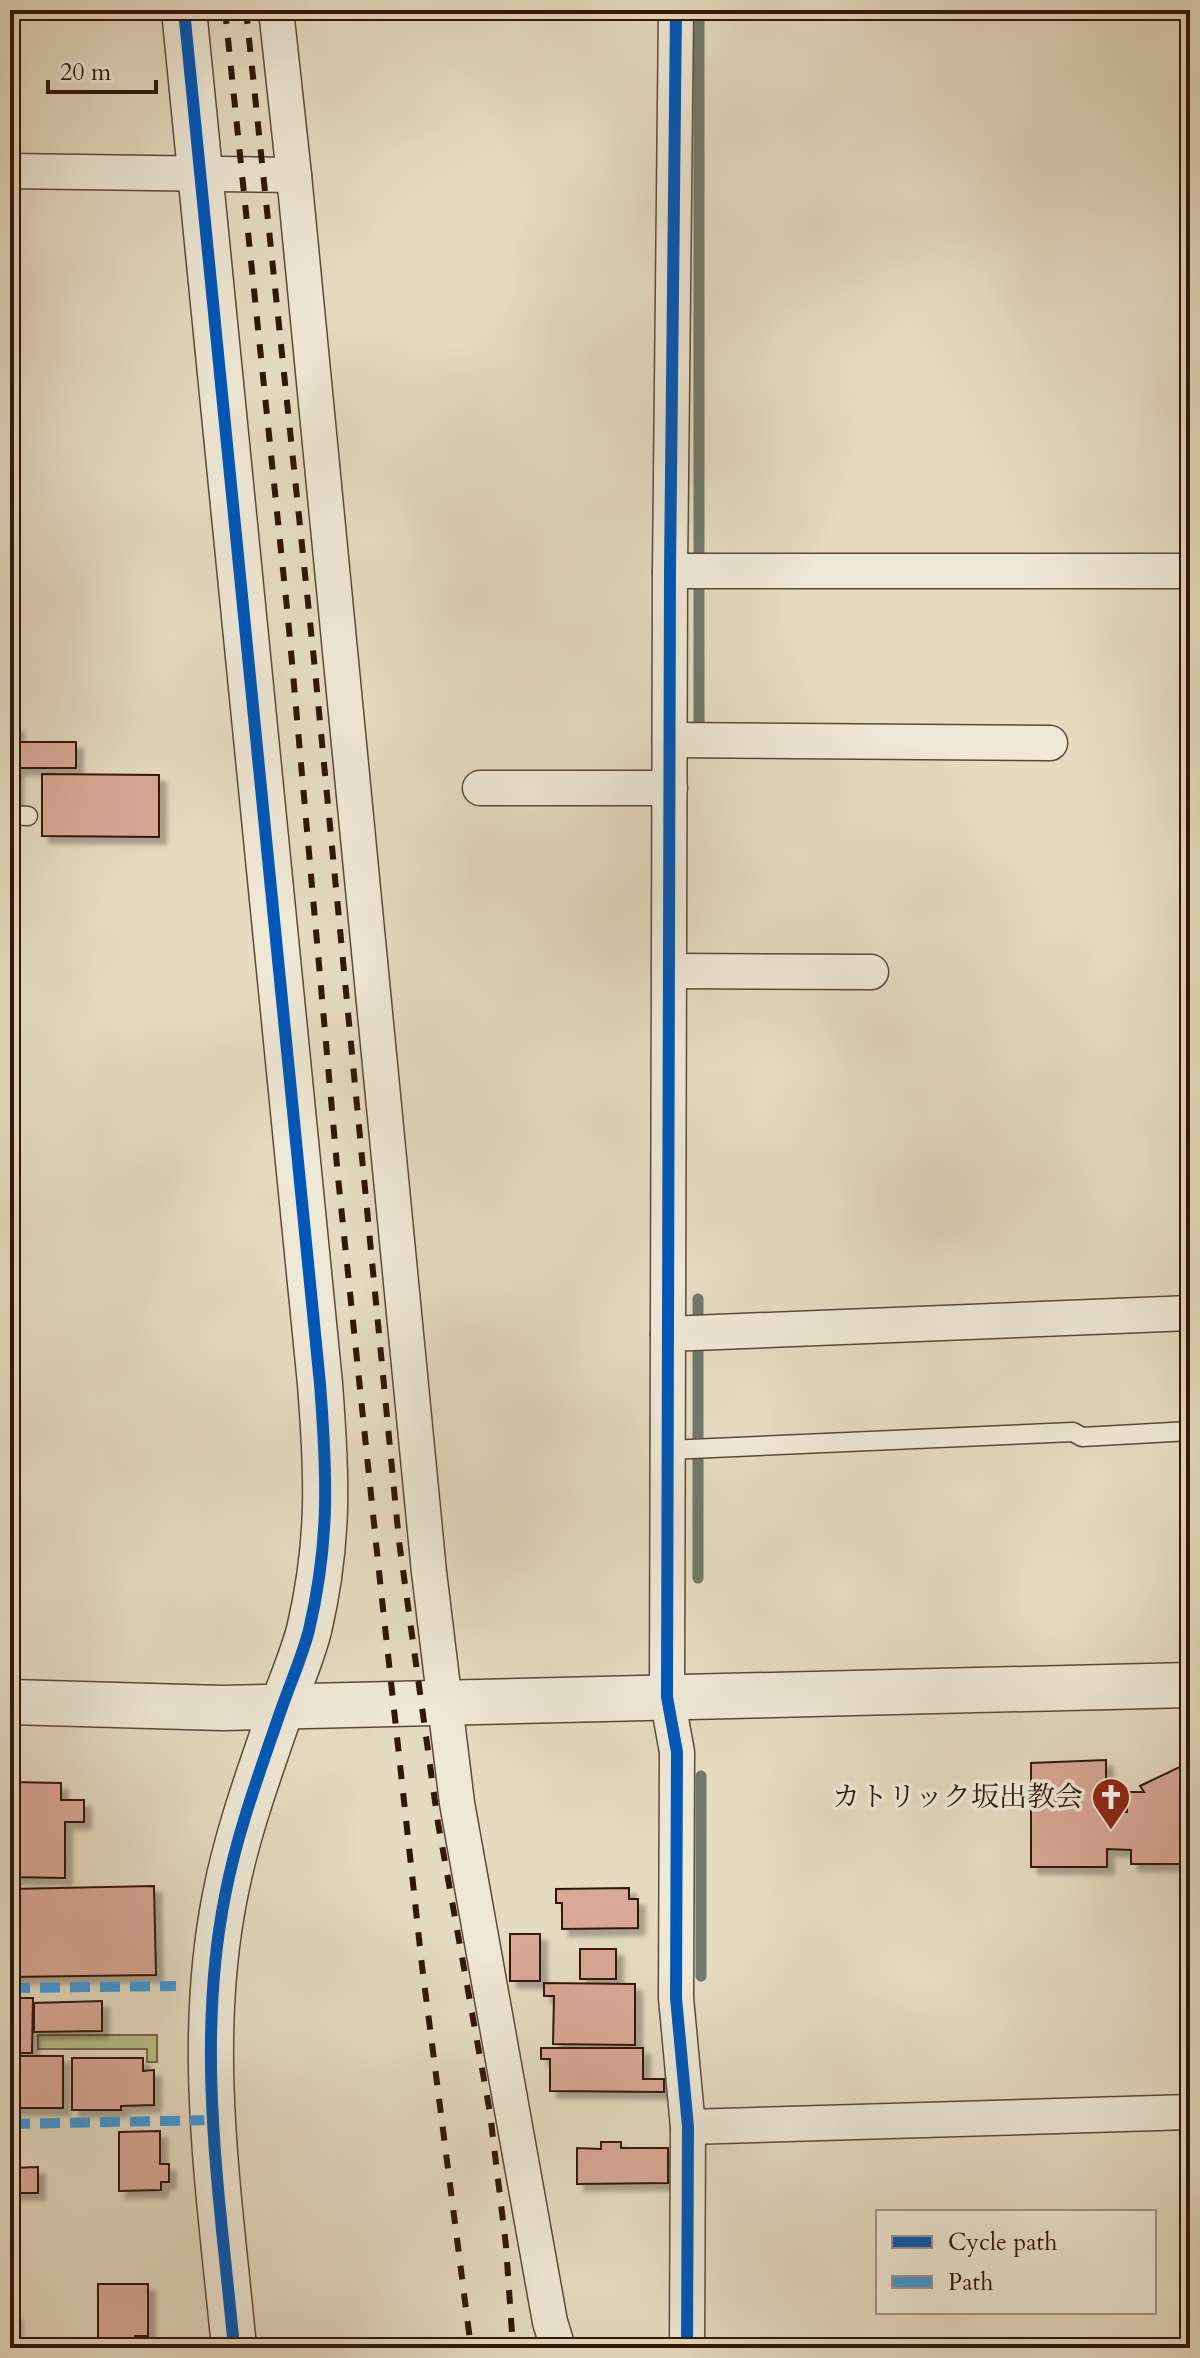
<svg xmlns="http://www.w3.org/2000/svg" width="1200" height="2358" font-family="Cardo,'Noto Serif JP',serif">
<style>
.green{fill:#bcbe8d;stroke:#776a4b;stroke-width:2}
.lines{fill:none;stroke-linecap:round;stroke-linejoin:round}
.stream{stroke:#6f7a6b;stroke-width:11}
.building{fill:#d9a896;stroke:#321609;stroke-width:2;filter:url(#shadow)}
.service-casing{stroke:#5f4737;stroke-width:21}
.minor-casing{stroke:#5f4737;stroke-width:37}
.tertiary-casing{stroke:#5f4737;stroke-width:47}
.service{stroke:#eee8d6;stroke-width:18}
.minor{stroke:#eee8d6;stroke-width:34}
.tertiary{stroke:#eee8d6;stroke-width:44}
.rail{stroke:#321609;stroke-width:6;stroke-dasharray:14 14;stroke-linecap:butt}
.quiet{stroke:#3e9add;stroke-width:10;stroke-dasharray:20 10;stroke-linecap:butt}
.cycleway-casing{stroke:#eee8d6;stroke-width:17}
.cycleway{stroke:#0057b8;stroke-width:12}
.labels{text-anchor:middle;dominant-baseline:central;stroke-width:7;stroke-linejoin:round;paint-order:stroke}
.poi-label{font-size:28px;fill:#321609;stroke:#eee8d6;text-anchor:end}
</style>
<defs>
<filter id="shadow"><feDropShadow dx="7" dy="7" stdDeviation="2" flood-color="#0004"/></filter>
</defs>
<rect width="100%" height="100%" fill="#e5dbc0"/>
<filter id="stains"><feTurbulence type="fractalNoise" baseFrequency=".0025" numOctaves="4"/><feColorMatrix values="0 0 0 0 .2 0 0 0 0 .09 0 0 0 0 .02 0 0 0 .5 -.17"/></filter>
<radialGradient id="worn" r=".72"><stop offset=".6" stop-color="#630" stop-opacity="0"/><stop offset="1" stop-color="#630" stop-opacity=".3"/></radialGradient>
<path class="green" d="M38,2035H157V2062H147V2049H38Z"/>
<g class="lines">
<g class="stream">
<path d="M699,10V730"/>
<path d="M698,1299V1578"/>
<path d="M701,1776V1976"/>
</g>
</g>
<g class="building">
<path d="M10,725H17V742H76V768H16V803H10Z"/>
<path d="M42,774L159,775V837L42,836Z"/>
<path d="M1106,1760V1812H1127V1792H1144L1140,1786L1190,1762V1864H1131V1850L1107,1849V1867H1031V1763Z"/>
<path d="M10,1782L61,1783V1800H84V1822H65V1878L10,1877Z"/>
<path d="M154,1886L156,1975L10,1977V1889Z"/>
<path d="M629,1888V1899H638V1928L562,1929V1903H556V1889Z"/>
<rect x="510" y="1934" width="30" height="47"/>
<rect x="580" y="1949" width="36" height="30"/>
<path d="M544,1983L635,1984V2045L553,2044L554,1996H544Z"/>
<path d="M10,1998H33L32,2053H10Z"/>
<path d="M102,2001V2031L34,2032V2003Z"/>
<path d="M541,2048H643V2079H664V2092L550,2091V2059H541Z"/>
<rect x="10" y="2056" width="53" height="52"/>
<path d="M72,2058H143V2071L154,2070V2105L121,2106V2110H72Z"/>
<path d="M160,2131V2164H169V2182H161V2190L119,2191V2132Z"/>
<path d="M10,2141L11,2168L38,2167V2193H10Z"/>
<path d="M601,2142H621V2148H668V2183L577,2184V2148L601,2149Z"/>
<path d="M98,2284H148V2336H135V2344H98Z"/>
<rect x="10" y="2313" width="5" height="31"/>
</g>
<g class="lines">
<defs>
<g id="service">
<path d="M10,815L28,816"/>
<path d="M668,1450L1073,1432L1082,1437L1190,1431"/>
</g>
<g id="minor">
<path d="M276,10L294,175L429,1572L457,1803L550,2322L558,2348"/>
<path d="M676,10L670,571L667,1697L677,1752L676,1998L688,2127L687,2348"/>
<path d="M10,171L294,175"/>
<path d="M670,571H1190"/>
<path d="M670,740L1050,743"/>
<path d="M480,788H670"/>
<path d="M670,971L871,972"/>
<path d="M668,1334L1190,1313"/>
<path d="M688,2127L1190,2112"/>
</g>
<g id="tertiary">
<path d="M184,10L320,1384C327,1474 330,1541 309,1630C302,1657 290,1684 281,1710C260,1771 237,1833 225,1896C195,2047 220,2197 234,2348"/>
<path d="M10,1702L222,1708L1190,1685"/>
</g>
</defs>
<use href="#service" class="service-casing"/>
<use href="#minor" class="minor-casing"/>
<use href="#tertiary" class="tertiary-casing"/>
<use href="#service" class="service"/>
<use href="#minor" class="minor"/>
<use href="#tertiary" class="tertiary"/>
<g class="rail">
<path d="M225,10L288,618L338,1177L380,1581L422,1966L471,2348"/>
<path d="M246,10L314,660L399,1541L438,1823L490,2113L506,2246L513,2348"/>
</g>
<g class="quiet">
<path d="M10,1988L176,1986"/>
<path d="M10,2124L212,2120"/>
</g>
<defs>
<g id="cycleway">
<path d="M184,10L320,1384C327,1474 330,1541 309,1630C302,1657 290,1684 281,1710C260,1771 237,1833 225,1896C195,2047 220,2197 234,2348"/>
<path d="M676,10L670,571L667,1697L677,1752L676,1998L688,2127L687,2348"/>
</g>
</defs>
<use href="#cycleway" class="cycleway-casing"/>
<use href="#cycleway" class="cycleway"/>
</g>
<defs>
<symbol id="church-pin" viewBox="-11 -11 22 30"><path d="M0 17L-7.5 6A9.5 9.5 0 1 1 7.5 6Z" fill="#8f2418" stroke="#eee8d6"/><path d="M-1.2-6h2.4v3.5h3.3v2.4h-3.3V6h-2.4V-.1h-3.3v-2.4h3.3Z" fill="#fff"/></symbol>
</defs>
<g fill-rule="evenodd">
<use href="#church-pin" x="1089" y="1775" width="44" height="60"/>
</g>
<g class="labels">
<g class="poi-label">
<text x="1083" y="1797">カトリック坂出教会</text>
</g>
</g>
<rect width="1200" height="2358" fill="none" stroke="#e5dbc0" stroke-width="40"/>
<rect x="12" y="12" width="1176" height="2334" fill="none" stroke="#321609" stroke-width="4"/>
<rect x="20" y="20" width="1160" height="2318" fill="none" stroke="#321609" stroke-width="2"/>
<rect x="876" y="2210" width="280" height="104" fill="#eee8d6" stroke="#a39484" stroke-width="2"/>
<rect x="892" y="2236" width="40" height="12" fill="#0057b8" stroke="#a39484" stroke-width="2"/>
<text x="948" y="2250" font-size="24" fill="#321609">Cycle path</text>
<rect x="892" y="2276" width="40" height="12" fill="#3e9add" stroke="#a39484" stroke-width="2"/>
<text x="948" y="2290" font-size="24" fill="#321609">Path</text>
<path d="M48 80v12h108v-12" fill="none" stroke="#321609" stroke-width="4"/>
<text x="60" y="80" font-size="24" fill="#321609" stroke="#eee8d6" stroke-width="6" paint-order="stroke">20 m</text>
<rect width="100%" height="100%" filter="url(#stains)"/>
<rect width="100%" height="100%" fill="url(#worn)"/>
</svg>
